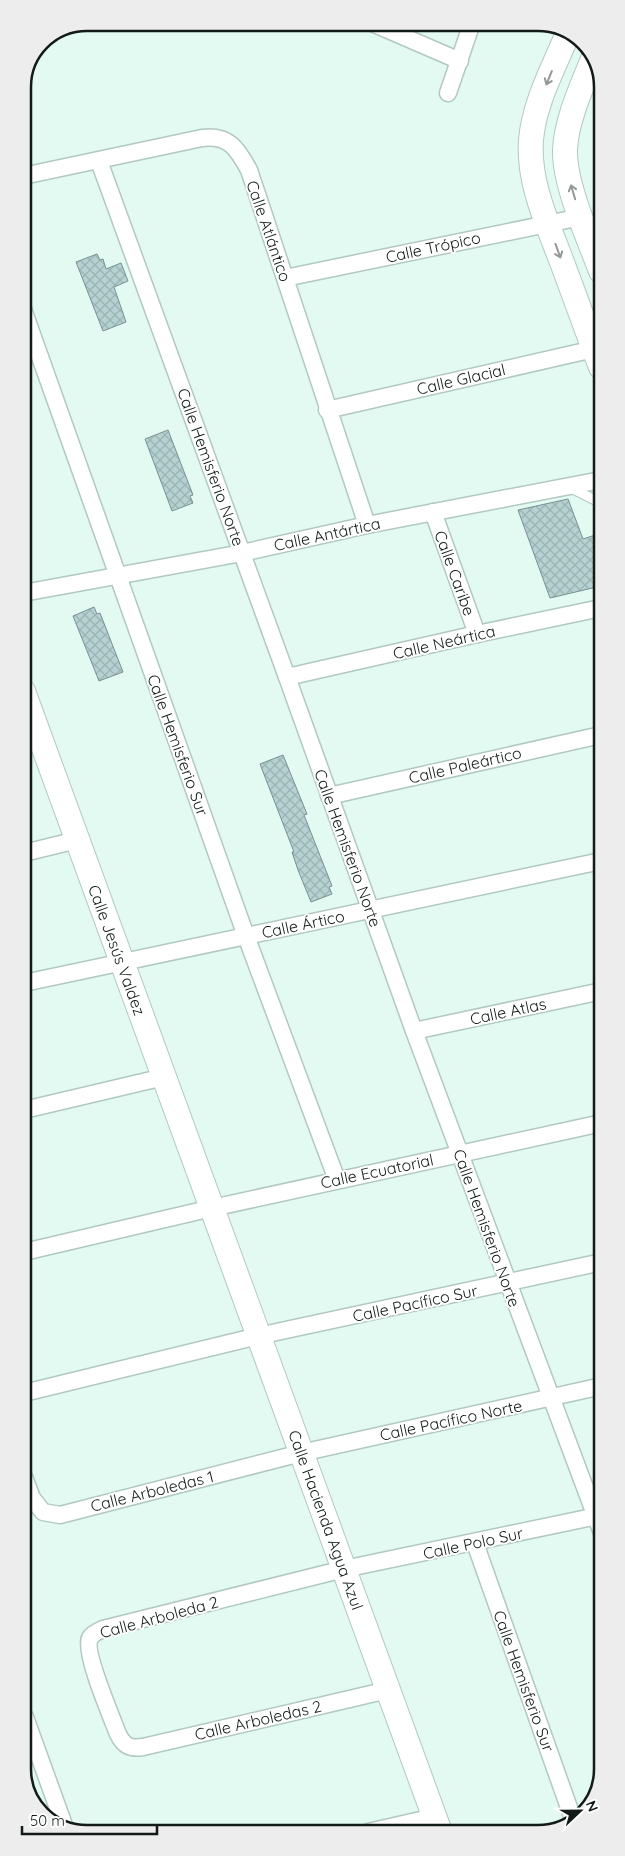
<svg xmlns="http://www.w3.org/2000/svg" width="625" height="1856" font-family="Quicksand,sans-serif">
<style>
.building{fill:url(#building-cross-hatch);stroke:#789192}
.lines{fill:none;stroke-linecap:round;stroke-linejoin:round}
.lane-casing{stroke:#b1c9c0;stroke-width:11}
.street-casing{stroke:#b1c9c0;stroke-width:19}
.secondary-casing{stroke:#b1c9c0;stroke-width:26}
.lane{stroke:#fff;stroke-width:9}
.street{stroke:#fff;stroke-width:16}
.secondary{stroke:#fff;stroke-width:24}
.oneway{stroke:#949897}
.labels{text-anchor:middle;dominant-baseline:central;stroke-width:4;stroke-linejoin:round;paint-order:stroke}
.street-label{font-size:16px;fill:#121b17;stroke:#fff}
.rim{fill:none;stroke:#121b17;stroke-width:2.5}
</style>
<defs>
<pattern id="building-cross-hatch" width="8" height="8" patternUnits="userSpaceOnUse" patternTransform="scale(1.25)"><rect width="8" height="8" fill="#b6d1d1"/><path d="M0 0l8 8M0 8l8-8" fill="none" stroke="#9bb3b3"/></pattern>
</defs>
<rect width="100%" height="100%" fill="#e2faf1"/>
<g class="building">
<path d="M97,254L100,260L103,259L106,269L121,263L128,281L114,287L126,322L103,331L76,262Z"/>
<path d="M168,430L193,495L190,496L193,503L172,511L145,439Z"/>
<path d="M568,499L583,539L601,533V586L550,598L518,510Z"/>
<path d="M94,607L97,614L100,613L123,672L99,681L73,616Z"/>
<path d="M283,755L307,814L304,815L332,886L329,887L332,894L311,902L298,870L292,852H294L260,764Z"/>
</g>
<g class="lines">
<defs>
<path id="lane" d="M571,488L601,503"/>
<g id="street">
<path d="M372,23L460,61"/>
<path d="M448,93L472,23"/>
<path d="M99,161L287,677L414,1031L602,1533"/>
<path d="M23,176L202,138C229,135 237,148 249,170L367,525"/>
<path d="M285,278L581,217"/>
<path d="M23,309L246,936L337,1180"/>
<path d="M327,410L594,349"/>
<path d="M433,512L477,634"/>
<path d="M23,593L242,553L367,525L601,480"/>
<path d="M287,677L477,634L601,608"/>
<path d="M329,796L601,735"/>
<path d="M24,853L77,840"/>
<path d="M24,983L601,861"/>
<path d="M414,1031L602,991"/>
<path d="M24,1110L164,1077"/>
<path d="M24,1252L212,1208L602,1123"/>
<path d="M24,1393L258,1336L602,1262"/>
<path d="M24,1477L32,1498L43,1512L60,1515L301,1453L602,1386"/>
<path d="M475,1543L573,1819"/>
<path d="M388,1690L143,1747C130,1749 124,1746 118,1734C112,1718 83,1651 90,1638C93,1633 99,1631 103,1629L344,1569L602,1515"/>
<path d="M25,1717L64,1825"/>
<path d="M368,1832L434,1817"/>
</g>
<g id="secondary">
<path d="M568,33C554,67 534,103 531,140C528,181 546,220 560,257C574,294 587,331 601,367"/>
<path d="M593,59C582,86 566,121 565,150C564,184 589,239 601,271"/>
<path d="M23,691L440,1832"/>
</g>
</defs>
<use href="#lane" class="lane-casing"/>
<use href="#street" class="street-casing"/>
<use href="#secondary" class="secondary-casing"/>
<use href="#lane" class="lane"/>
<use href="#street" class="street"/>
<use href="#secondary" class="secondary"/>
</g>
<defs><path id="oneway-shaft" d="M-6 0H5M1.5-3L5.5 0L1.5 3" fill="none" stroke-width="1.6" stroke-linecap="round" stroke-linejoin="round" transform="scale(1.25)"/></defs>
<g class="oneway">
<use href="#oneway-shaft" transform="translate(549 78) rotate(112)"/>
<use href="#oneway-shaft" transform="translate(573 192) rotate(-107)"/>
<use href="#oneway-shaft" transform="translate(558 251) rotate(70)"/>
</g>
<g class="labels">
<g class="street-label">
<text transform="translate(269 231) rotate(71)">Calle Atlántico</text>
<text transform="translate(433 247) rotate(-12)">Calle Trópico</text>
<text transform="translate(461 379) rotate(-13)">Calle Glacial</text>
<text transform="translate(211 467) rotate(70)">Calle Hemisferio Norte</text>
<text transform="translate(327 534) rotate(-12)">Calle Antártica</text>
<text transform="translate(455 573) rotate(70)">Calle Caribe</text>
<text transform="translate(444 642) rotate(-13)">Calle Neártica</text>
<text transform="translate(178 745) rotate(70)">Calle Hemisferio Sur</text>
<text transform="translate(465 765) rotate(-13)">Calle Paleártico</text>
<text transform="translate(348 848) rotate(70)">Calle Hemisferio Norte</text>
<text transform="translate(303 924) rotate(-12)">Calle Ártico</text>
<text transform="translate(117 950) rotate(70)">Calle Jesús Valdez</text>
<text transform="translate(508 1011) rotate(-12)">Calle Atlas</text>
<text transform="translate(377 1171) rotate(-12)">Calle Ecuatorial</text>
<text transform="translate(487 1228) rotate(70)">Calle Hemisferio Norte</text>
<text transform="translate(415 1303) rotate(-12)">Calle Pacífico Sur</text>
<text transform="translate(451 1420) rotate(-12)">Calle Pacífico Norte</text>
<text transform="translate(152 1491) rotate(-14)">Calle Arboledas 1</text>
<text transform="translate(326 1520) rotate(70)">Calle Hacienda Agua Azul</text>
<text transform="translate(473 1543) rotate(-12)">Calle Polo Sur</text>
<text transform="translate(159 1617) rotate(-15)">Calle Arboleda 2</text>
<text transform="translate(524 1681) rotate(70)">Calle Hemisferio Sur</text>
<text transform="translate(258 1720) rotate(-13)">Calle Arboledas 2</text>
</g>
</g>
<path d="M0 0H625V1856H0ZM87 31H538A56 56 0 0 1 594 87V1769A56 56 0 0 1 538 1825H87A56 56 0 0 1 31 1769V87A56 56 0 0 1 87 31Z" fill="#ecedec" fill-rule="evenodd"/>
<path class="rim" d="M87 31H538A56 56 0 0 1 594 87V1769A56 56 0 0 1 538 1825H87A56 56 0 0 1 31 1769V87A56 56 0 0 1 87 31Z"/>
<g transform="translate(580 1811) rotate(68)" stroke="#ffffff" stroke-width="4" paint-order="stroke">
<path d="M0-4L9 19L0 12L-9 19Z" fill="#121b17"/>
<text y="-8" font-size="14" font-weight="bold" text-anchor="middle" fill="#121b17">N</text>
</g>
<path d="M22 1826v8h135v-8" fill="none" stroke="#121b17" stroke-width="2.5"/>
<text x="30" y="1826" font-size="15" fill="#121b17" stroke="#ffffff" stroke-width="4" paint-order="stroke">50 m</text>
</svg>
